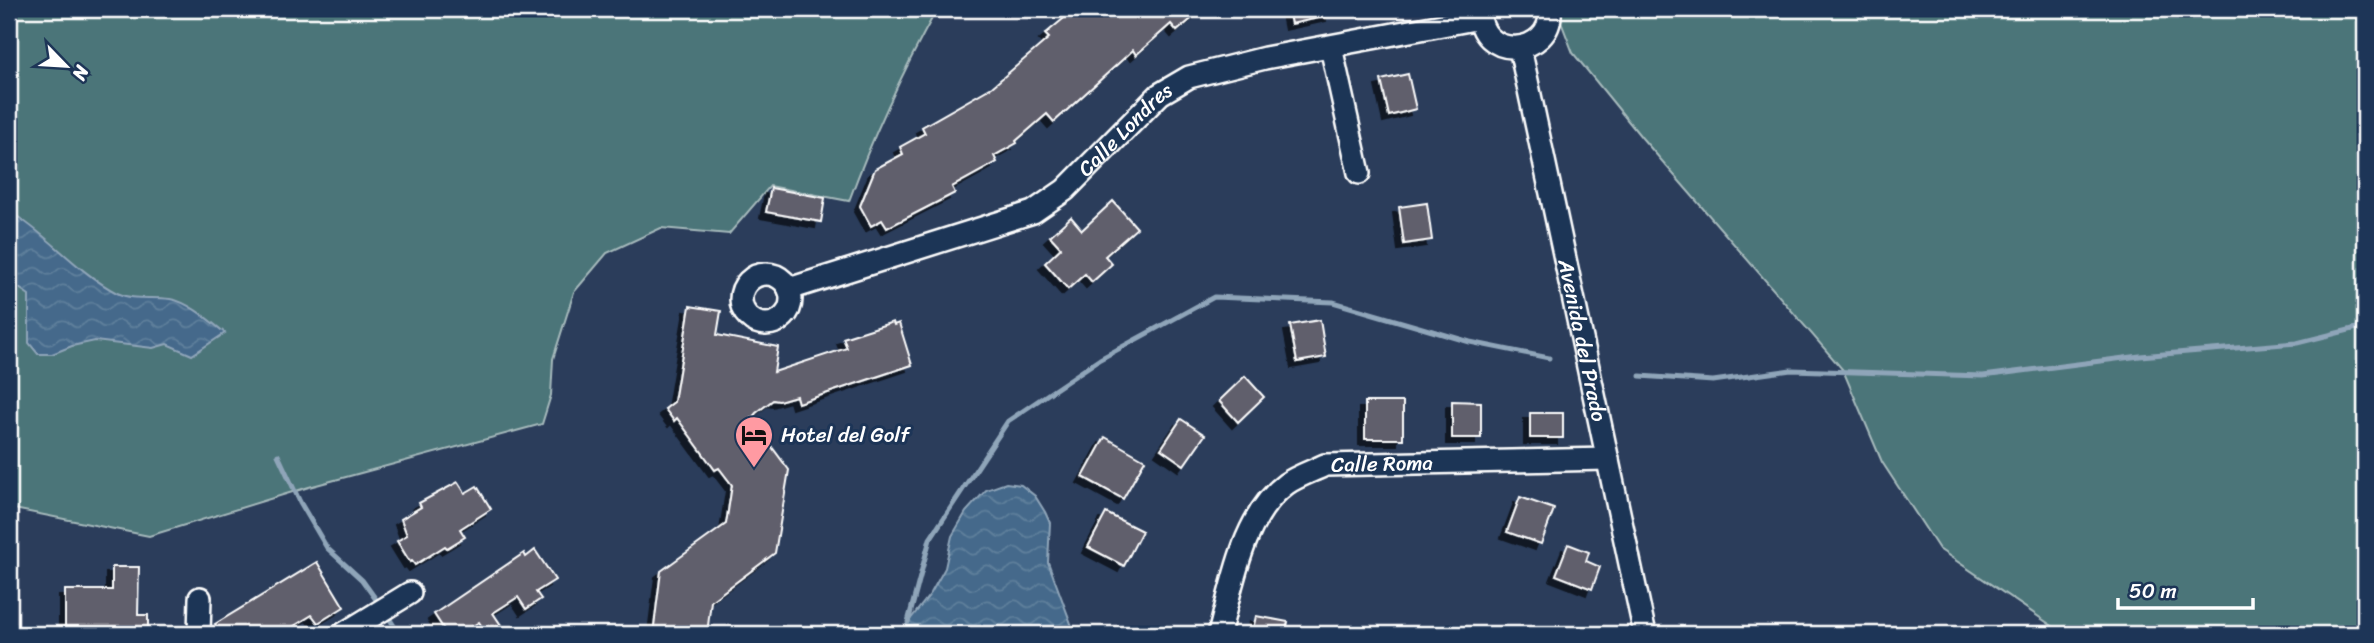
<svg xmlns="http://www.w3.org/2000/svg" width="2374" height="643" font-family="Sriracha,sans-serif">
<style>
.green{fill:#4c7479;stroke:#a6babc;stroke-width:2}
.water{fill:url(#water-waves);stroke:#8fa5b9;stroke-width:2}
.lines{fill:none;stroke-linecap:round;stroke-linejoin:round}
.stream{stroke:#8fa5b9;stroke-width:5}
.building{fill:#615e6c;stroke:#fff;stroke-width:2;filter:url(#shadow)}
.minor-casing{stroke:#fff;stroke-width:26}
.minor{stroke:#1d3557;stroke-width:21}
.labels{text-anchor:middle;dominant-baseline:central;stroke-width:6;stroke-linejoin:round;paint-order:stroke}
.street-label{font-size:21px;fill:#fff;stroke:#1d3557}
.poi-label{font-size:21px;fill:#fff;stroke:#1d3557;text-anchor:start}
</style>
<defs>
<pattern id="water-waves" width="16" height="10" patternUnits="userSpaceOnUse" patternTransform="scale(1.75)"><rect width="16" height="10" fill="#44698b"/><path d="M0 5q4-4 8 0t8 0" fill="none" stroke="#60809c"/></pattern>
<filter id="shadow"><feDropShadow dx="-6" dy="6" stdDeviation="0" flood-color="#0009"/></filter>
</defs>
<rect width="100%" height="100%" fill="#2b3d5b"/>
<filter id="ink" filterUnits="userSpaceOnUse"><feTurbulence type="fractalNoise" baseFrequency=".0143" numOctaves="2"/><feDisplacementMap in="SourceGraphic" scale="14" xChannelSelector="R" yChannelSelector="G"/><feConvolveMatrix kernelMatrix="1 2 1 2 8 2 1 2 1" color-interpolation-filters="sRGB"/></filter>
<g filter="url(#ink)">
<g class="green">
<path d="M9,9H937C903,71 873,135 849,201L770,186L729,234L661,228L607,253L574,292L553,359L551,395L542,424L309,487L149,536L9,508Z"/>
<path d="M1556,9H2292L2365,15V634H2064L1939,549L1882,462L1843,370L1642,138L1573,53Z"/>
</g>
<g class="water">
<path d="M9,211C48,234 77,272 117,293C133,301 153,296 170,299C189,302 210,321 225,333L192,355L167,344L153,348L95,341L72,346L52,354H38L29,343V295L19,288L9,286Z"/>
<path d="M1006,483L1021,485L1035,496L1045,512L1050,523L1048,562L1073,629V634H899L931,593L945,568L952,536L966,512L986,490Z"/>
</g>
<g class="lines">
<g class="stream">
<path d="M1640,376L1713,381L1791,370L1983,376L2140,356L2297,343L2365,326"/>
<path d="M278,455L300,502L327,548L362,580L380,605"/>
<path d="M386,613L399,634"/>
<path d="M908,622L930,539L1008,421L1100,359L1214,297L1333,302L1470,342L1549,358"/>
</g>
</g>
<g class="building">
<path d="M1075,9H1203L1177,31L1171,24L1136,55L1133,50L1054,122L1047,114L1016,141L1017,143L994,156L997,162L952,187L955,193L887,228L882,220L871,226L860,206L875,169L903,154L900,147L925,133L922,127L992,87L1049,38L1045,34Z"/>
<path d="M1288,9H1331L1332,15L1291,24Z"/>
<path d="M1408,74L1416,109L1389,116L1381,80Z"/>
<path d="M771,188L825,198L821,222L766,212Z"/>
<path d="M1113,201L1137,228L1105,256L1112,264L1092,282L1085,274L1068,289L1045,263L1061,248L1050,236L1071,217L1082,230Z"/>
<path d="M1427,203L1432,240L1404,244L1399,207Z"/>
<path d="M690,306L721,311L717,335L778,347L774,372L847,348L843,338L893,322L894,325L899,323L912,365L798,403L796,396L779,401L773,400L756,413L751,419L789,470L775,553L711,601L707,634H653L661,571L726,524L732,485L719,468L715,470L677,418L674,421L665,409L674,402Z"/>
<path d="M1320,320L1326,357L1297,362L1290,325Z"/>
<path d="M1245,376L1264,397L1238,422L1219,401Z"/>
<path d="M1452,401L1481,402V438H1452Z"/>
<rect x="1365" y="402" width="38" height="37"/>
<rect x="1530" y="413" width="33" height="25"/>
<path d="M1181,419L1205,435L1184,465L1161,449Z"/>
<path d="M1105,437L1145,460L1123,499L1083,477Z"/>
<path d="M458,482L465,493L477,486L491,509L460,529L465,537L447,548L445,546L415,565L412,561L410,562L397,541L407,535L401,519L421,507L419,503Z"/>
<path d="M1520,497L1554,509L1541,544L1507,532Z"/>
<path d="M1106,513L1142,531L1124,566L1088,547Z"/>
<path d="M1568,544L1589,552L1586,561L1600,567L1592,589L1556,575Z"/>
<path d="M535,550L555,580L536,592L541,599L526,609L518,597L493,613L501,625L487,634L479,622L460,634H447L434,614L524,553L526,557Z"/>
<path d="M317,562L344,607L318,623L312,615L281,634H222L215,624Z"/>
<path d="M112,567H139L138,615H148V631L118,630V634H77V629H65V590H112Z"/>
<path d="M1256,616L1288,622L1285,634H1252Z"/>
</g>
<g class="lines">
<defs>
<g id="minor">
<path d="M1480,9C1477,62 1554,58 1550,9"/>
<path d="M1331,47L1359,173"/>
<path id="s1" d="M1520,48L1645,634"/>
<circle cx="766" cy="299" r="25"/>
<path id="s2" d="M789,289L1033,212L1065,190L1160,94L1189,77L1265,58L1480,18"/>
<path d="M199,634L200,598"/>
<path d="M343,634L410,593"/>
<path id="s3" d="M1219,634C1233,584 1242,517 1286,484C1297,476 1313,471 1325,465L1608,459"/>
</g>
</defs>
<use href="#minor" class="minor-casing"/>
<use href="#minor" class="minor"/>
</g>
</g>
<defs>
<symbol id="hotel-pin" viewBox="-11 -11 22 30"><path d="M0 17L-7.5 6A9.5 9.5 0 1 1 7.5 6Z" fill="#ff9aa2" stroke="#1d3557"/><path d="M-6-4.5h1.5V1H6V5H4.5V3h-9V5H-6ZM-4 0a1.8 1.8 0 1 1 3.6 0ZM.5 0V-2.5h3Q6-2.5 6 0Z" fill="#111"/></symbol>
</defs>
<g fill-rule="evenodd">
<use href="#hotel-pin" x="732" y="413" width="44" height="60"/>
</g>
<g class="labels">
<g class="street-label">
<text stroke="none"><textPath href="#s2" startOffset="380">Calle Londres</textPath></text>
<text stroke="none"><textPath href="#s1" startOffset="299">Avenida del Prado</textPath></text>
<text stroke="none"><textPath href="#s3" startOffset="268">Calle Roma</textPath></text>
</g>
<g class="poi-label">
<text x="781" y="435">Hotel del Golf</text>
</g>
</g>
<rect width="2374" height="643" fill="none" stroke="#1d3557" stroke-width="35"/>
<rect x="18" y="18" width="2339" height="608" fill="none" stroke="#fff" stroke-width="2.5" filter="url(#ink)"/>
<g transform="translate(66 66) rotate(115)" stroke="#1d3557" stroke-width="5" paint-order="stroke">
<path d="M0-5L12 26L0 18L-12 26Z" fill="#ffffff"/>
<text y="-10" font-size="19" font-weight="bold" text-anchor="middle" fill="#ffffff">N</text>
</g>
<path d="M2118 598v10h135v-10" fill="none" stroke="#ffffff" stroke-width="3.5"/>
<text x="2129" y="598" font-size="21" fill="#ffffff" stroke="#1d3557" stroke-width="5" paint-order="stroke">50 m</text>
</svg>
